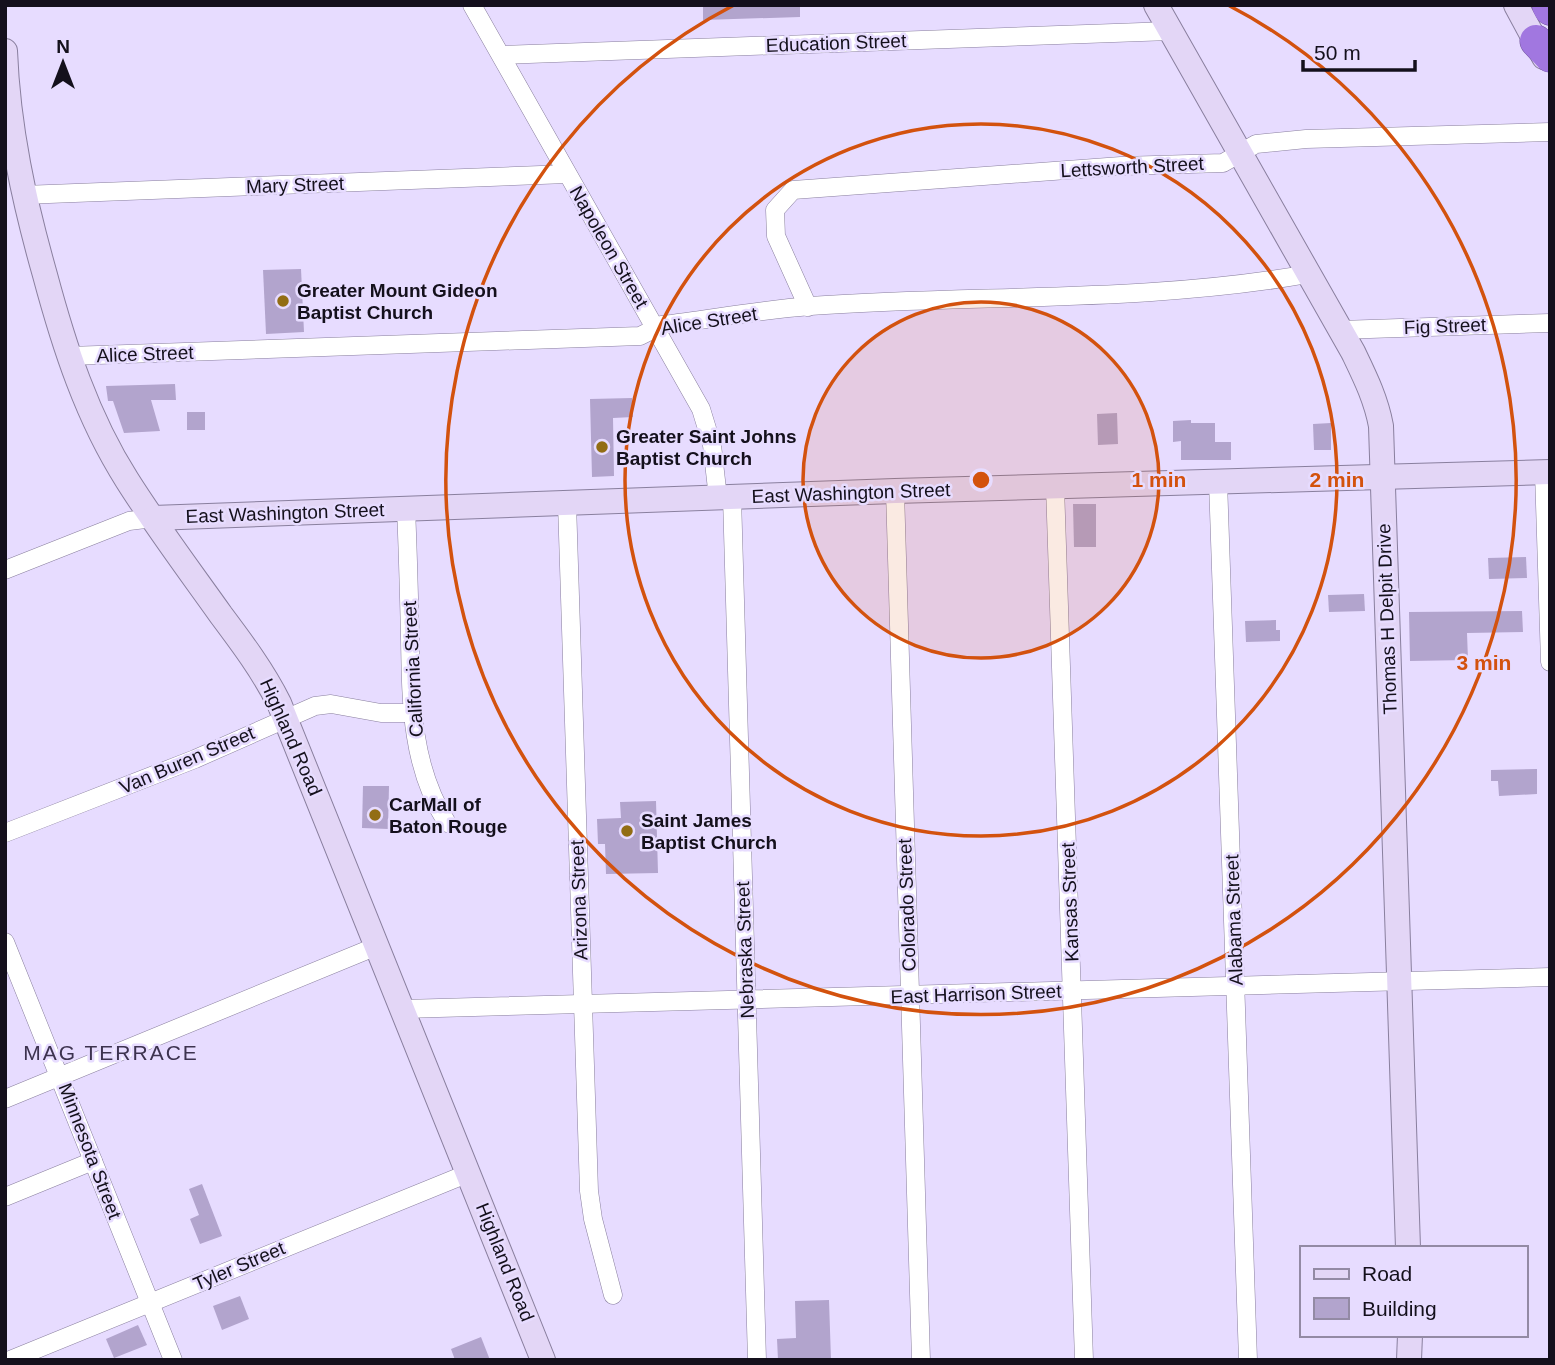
<svg xmlns="http://www.w3.org/2000/svg" width="1555" height="1365" font-family="Arial,sans-serif">
<style>
.building{fill:#b2a4cd}
.lines{fill:none;stroke-linecap:round;stroke-linejoin:round}
.street-casing{stroke:#897f9e;stroke-width:19}
.secondary-casing{stroke:#897f9e;stroke-width:26}
.highway-casing{stroke:#70539b;stroke-width:33}
.street{stroke:#fff;stroke-width:18}
.secondary{stroke:#e3d6f6;stroke-width:24}
.highway{stroke:#a177e0;stroke-width:32}
.ring{fill:none;stroke:#d3520e;stroke-width:3.5}
.poi-dot{fill:#926d14;stroke:#e7dcff;stroke-width:2.5}
.labels{text-anchor:middle;dominant-baseline:central;stroke-width:5;stroke-linejoin:round;paint-order:stroke}
.street-label{font-size:19px;fill:#14101c;stroke:#e7dcff}
.poi-label{font-size:19px;font-weight:bold;fill:#14101c;stroke:#e7dcff;text-anchor:start}
.neighbourhood-label{font-size:21px;letter-spacing:2px;fill:#3d334f;stroke:#e7dcff}
.centre{fill:#d3520e;stroke:#e7dcff;stroke-width:3.5}
.ring-label{font-size:21px;text-anchor:middle;font-weight:bold;fill:#d3520e;stroke:#e7dcff;stroke-width:5;stroke-linejoin:round;paint-order:stroke}
</style>
<rect width="100%" height="100%" fill="#e7dcff"/>
<g class="building">
<path d="M703,5H800V17L703,20Z"/>
<path d="M301,269L304,332L266,334L263,270Z"/>
<path d="M175,384L176,400H151L160,431L124,433L113,401H108L106,386Z"/>
<path d="M632,398L633,417L613,418L614,476L592,477L590,399Z"/>
<rect x="187" y="412" width="18" height="18"/>
<path d="M1117,413L1118,444L1098,445L1097,414Z"/>
<path d="M1191,420V423H1215V442H1231V460H1181V441L1173,442V421Z"/>
<path d="M1331,423V450H1314L1313,424Z"/>
<path d="M1073,504H1096V547H1074Z"/>
<path d="M1526,557L1527,578L1489,579L1488,558Z"/>
<path d="M1364,594L1365,611L1329,612L1328,595Z"/>
<path d="M1522,611L1523,632L1467,633L1468,660L1410,661L1409,612Z"/>
<path d="M1276,620V630H1280V641L1246,642L1245,621Z"/>
<path d="M1537,769V794L1499,796L1498,781H1491V770Z"/>
<path d="M363,786H389L388,829L362,828Z"/>
<path d="M656,801L658,873L606,874L605,844H598L597,819L621,818L620,802Z"/>
<path d="M202,1184L222,1236L200,1244L190,1219L199,1215L189,1189Z"/>
<path d="M240,1296L249,1319L222,1330L213,1306Z"/>
<path d="M829,1300L831,1360H778L777,1339L796,1338L795,1301Z"/>
<path d="M138,1325L147,1345L114,1358L106,1339Z"/>
<path d="M481,1337L490,1360H455L451,1349Z"/>
</g>
<g class="lines">
<defs>
<g id="street">
<path d="M472,5L701,409L712,445L718,498"/>
<path d="M502,55L1170,31"/>
<path d="M23,195L567,174"/>
<path d="M808,307L776,236L775,210L793,190L1121,166L1223,163L1256,144L1306,139L1550,132"/>
<path d="M1340,330L1550,323"/>
<path d="M69,356L640,336L662,325C711,319 760,310 810,306C975,294 1144,303 1308,274"/>
<path d="M1544,472L1550,662"/>
<path d="M1218,481L1248,1360"/>
<path d="M1055,486L1084,1360"/>
<path d="M895,491L921,1360"/>
<path d="M732,497L757,1360"/>
<path d="M567,503L589,1191L593,1219L613,1295"/>
<path d="M406,509C408,552 409,595 410,637C411,702 411,766 447,823"/>
<path d="M5,570L129,521L153,518"/>
<path d="M5,833L195,759L315,706L331,704L381,713H412"/>
<path d="M5,942L173,1360"/>
<path d="M403,1009L1550,977"/>
<path d="M5,1099L377,946"/>
<path d="M5,1197L93,1161"/>
<path d="M10,1360L469,1173"/>
</g>
<g id="secondary">
<path d="M1156,5L1353,352C1365,377 1376,399 1381,426L1408,1248"/>
<path d="M1516,5L1544,57"/>
<path d="M5,51C8,128 24,201 45,275C64,346 87,417 127,480C156,526 189,570 221,615C242,643 263,671 279,703L543,1360"/>
<path d="M153,518L895,491L1550,472"/>
<path d="M1409,1360L1410,1335"/>
</g>
<g id="highway">
<path d="M1548,5L1550,9"/>
<path d="M1536,41L1550,56"/>
</g>
</defs>
<use href="#street" class="street-casing"/>
<use href="#secondary" class="secondary-casing"/>
<use href="#highway" class="highway-casing"/>
<use href="#street" class="street"/>
<use href="#secondary" class="secondary"/>
<use href="#highway" class="highway"/>
</g>
<circle cx="981" cy="480" r="178" fill="#d3520e" fill-opacity=".12"/>
<g class="ring">
<circle cx="981" cy="480" r="178"/>
<circle cx="981" cy="480" r="356"/>
<path d="M1228 5A535 535 0 1 1 734 5"/>
</g>
<g class="poi-dot">
<circle cx="283" cy="301" r="7"/>
<circle cx="602" cy="447" r="7"/>
<circle cx="375" cy="815" r="7"/>
<circle cx="627" cy="831" r="7"/>
</g>
<g class="labels">
<g class="street-label">
<text transform="translate(836 43) rotate(-2)">Education Street</text>
<text transform="translate(1132 167) rotate(-3)">Lettsworth Street</text>
<text transform="translate(295 185) rotate(-2)">Mary Street</text>
<text transform="translate(609 247) rotate(60)">Napoleon Street</text>
<text transform="translate(709 321) rotate(-9)">Alice Street</text>
<text transform="translate(1445 326) rotate(-2)">Fig Street</text>
<text transform="translate(145 354) rotate(-2)">Alice Street</text>
<text transform="translate(851 493) rotate(-2)">East Washington Street</text>
<text transform="translate(285 513) rotate(-2)">East Washington Street</text>
<text transform="translate(1387 619) rotate(-92)">Thomas H Delpit Drive</text>
<text transform="translate(413 669) rotate(-93)">California Street</text>
<text transform="translate(291 737) rotate(66)">Highland Road</text>
<text transform="translate(187 760) rotate(-23)">Van Buren Street</text>
<text transform="translate(579 900) rotate(-92)">Arizona Street</text>
<text transform="translate(1070 902) rotate(-92)">Kansas Street</text>
<text transform="translate(907 905) rotate(-92)">Colorado Street</text>
<text transform="translate(1234 920) rotate(-92)">Alabama Street</text>
<text transform="translate(745 950) rotate(-92)">Nebraska Street</text>
<text transform="translate(976 994) rotate(-2)">East Harrison Street</text>
<text transform="translate(90 1151) rotate(69)">Minnesota Street</text>
<text transform="translate(505 1262) rotate(68)">Highland Road</text>
<text transform="translate(239 1266) rotate(-23)">Tyler Street</text>
</g>
<g class="poi-label">
<text x="297" y="290">Greater Mount Gideon<tspan x="297" dy="22">Baptist Church</tspan></text>
<text x="616" y="436">Greater Saint Johns<tspan x="616" dy="22">Baptist Church</tspan></text>
<text x="389" y="804">CarMall of<tspan x="389" dy="22">Baton Rouge</tspan></text>
<text x="641" y="820">Saint James<tspan x="641" dy="22">Baptist Church</tspan></text>
</g>
<g class="neighbourhood-label">
<text x="111" y="1052">MAG TERRACE</text>
</g>
</g>
<circle cx="981" cy="480" r="10" class="centre"/>
<g class="ring-label">
<text x="1159" y="487">1 min</text>
<text x="1337" y="487">2 min</text>
<text x="1484" y="670">3 min</text>
</g>
<rect width="1555" height="1365" fill="none" stroke="#14101c" stroke-width="14"/>
<rect x="1300" y="1246" width="228" height="91" fill="#e7dcff" stroke="#938aa4" stroke-width="2"/>
<rect x="1314" y="1269" width="35" height="10" fill="#e3d6f6" stroke="#938aa4" stroke-width="2"/>
<text x="1362" y="1281" font-size="21" fill="#14101c">Road</text>
<rect x="1314" y="1298" width="35" height="21" fill="#b2a4cd" stroke="#938aa4" stroke-width="2"/>
<text x="1362" y="1316" font-size="21" fill="#14101c">Building</text>
<g transform="translate(63 63)" stroke="#e7dcff" stroke-width="5" paint-order="stroke">
<path d="M0-5L12 26L0 18L-12 26Z" fill="#14101c"/>
<text y="-10" font-size="19" font-weight="bold" text-anchor="middle" fill="#14101c">N</text>
</g>
<path d="M1303 60v10h112v-10" fill="none" stroke="#14101c" stroke-width="3.5"/>
<text x="1314" y="60" font-size="21" fill="#14101c" stroke="#e7dcff" stroke-width="5" paint-order="stroke">50 m</text>
</svg>
